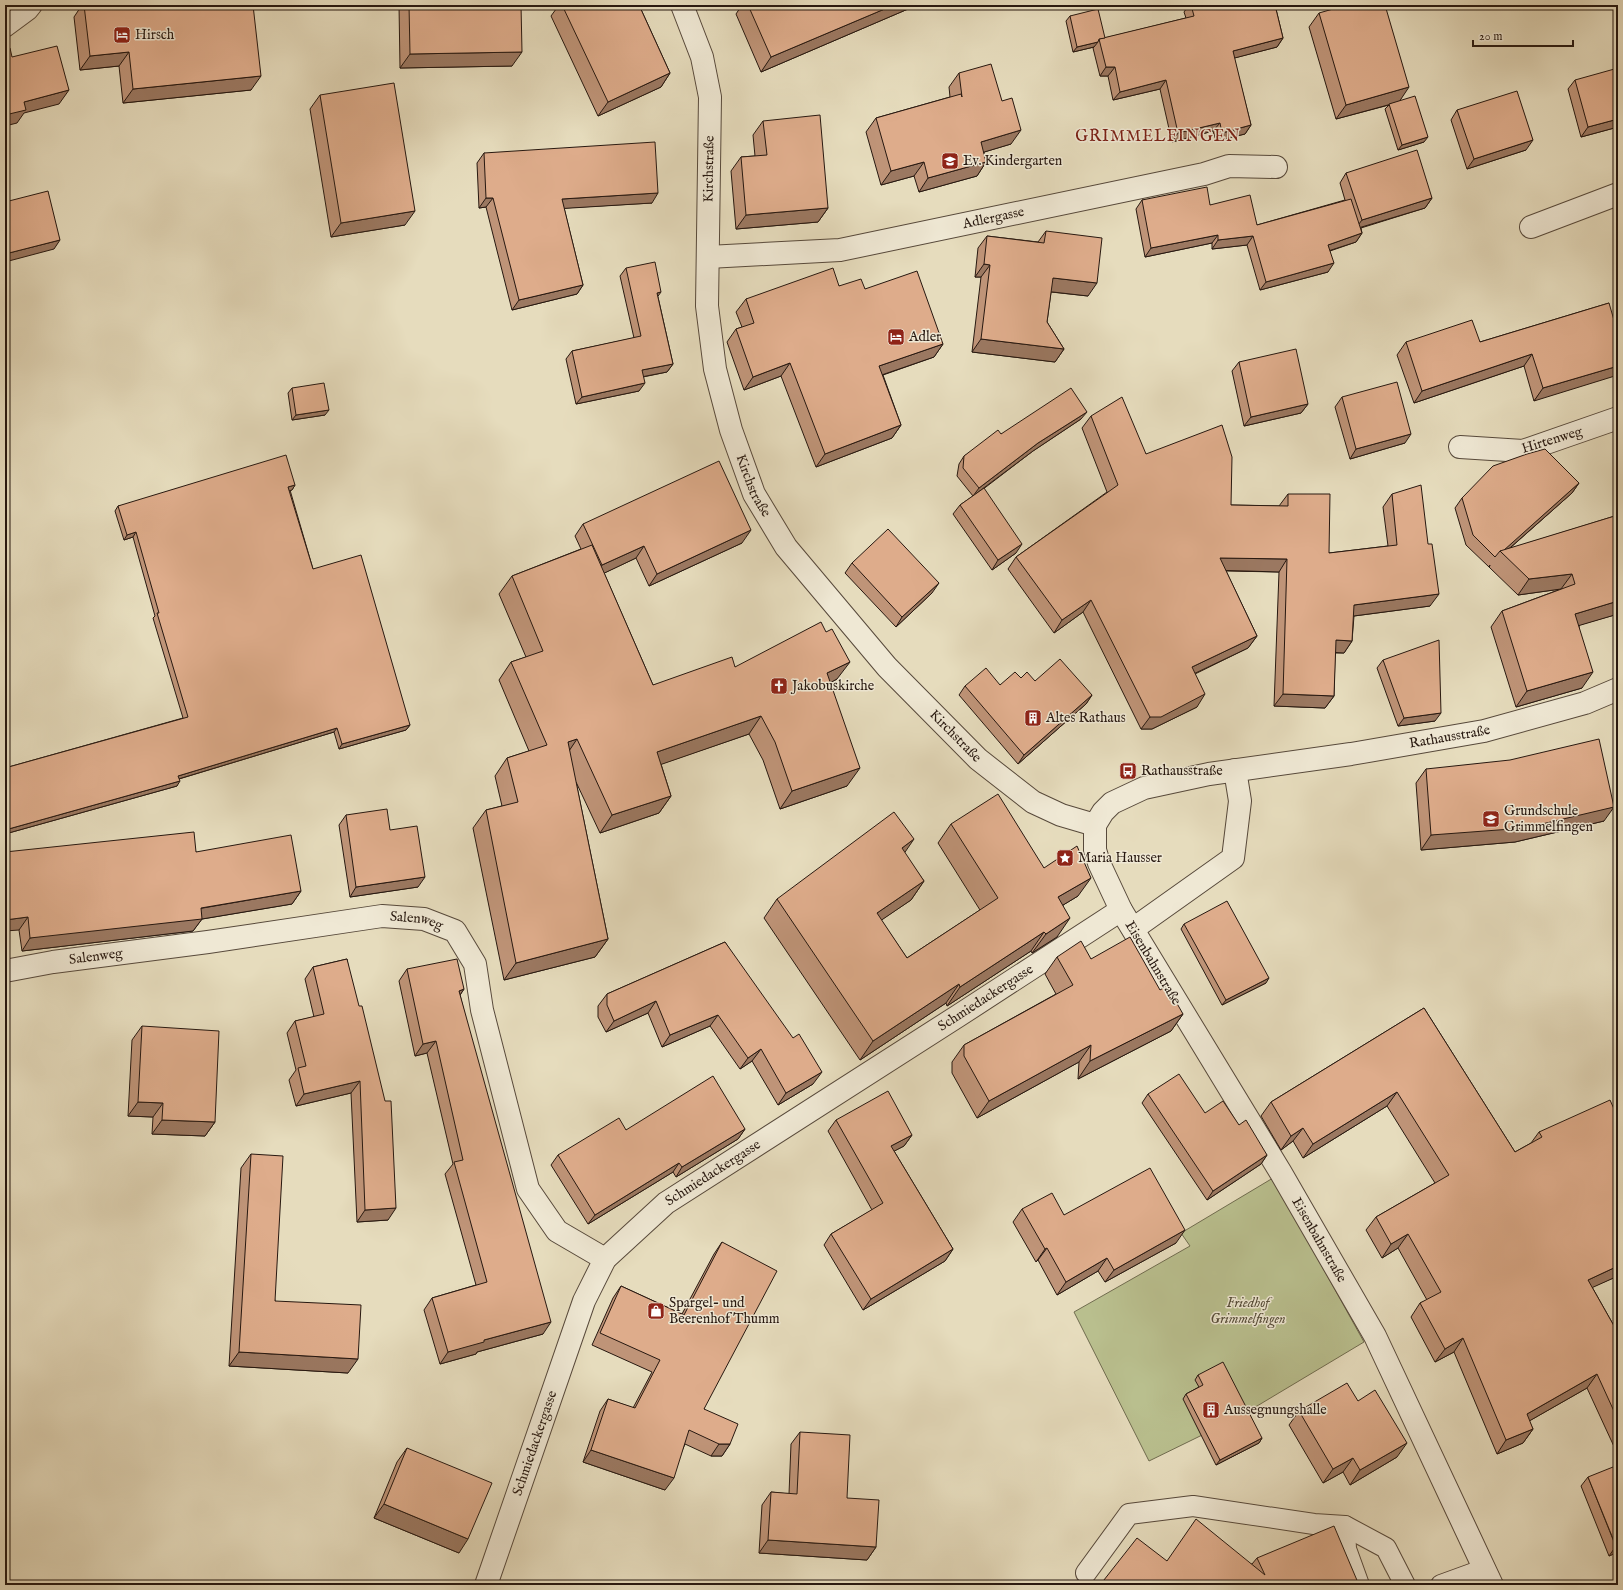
<svg xmlns="http://www.w3.org/2000/svg" width="1623" height="1590" font-family="'IM FELL English',serif">
<style>
.green{fill:#b9bf8e;stroke:#706c4f}
.lines{fill:none;stroke-linecap:round;stroke-linejoin:round}
.service-casing{stroke:#57493b;stroke-width:22}
.minor-casing{stroke:#57493b;stroke-width:24}
.tertiary-casing{stroke:#57493b;stroke-width:24}
.service{stroke:#efe8d4;stroke-width:20}
.minor{stroke:#efe8d4;stroke-width:22}
.tertiary{stroke:#efe8d4;stroke-width:22}
.wall{fill:#bf9478;stroke:#271810}
.shaded-wall{fill:#9b7861;stroke:#271810}
.building{fill:#deac8b;stroke:#271810}
.labels{text-anchor:middle;dominant-baseline:central;stroke-width:3;stroke-linejoin:round;paint-order:stroke}
.poi-label{font-size:14px;fill:#271810;stroke:#efe8d4;text-anchor:start}
.street-label{font-size:14px;fill:#271810;stroke:#efe8d4}
.park-label{font-size:14px;font-style:italic;fill:#534a36;stroke:#efe8d4}
.quarter-label{font-size:16px;letter-spacing:1px;fill:#7a1f14;stroke:#efe8d4}
</style>
<rect width="100%" height="100%" fill="#e6dcbd"/>
<filter id="stains"><feTurbulence type="fractalNoise" baseFrequency=".005" numOctaves="4"/><feColorMatrix values="0 0 0 0 .2 0 0 0 0 .09 0 0 0 0 .02 0 0 0 .5 -.17"/></filter>
<radialGradient id="worn" r=".72"><stop offset=".6" stop-color="#630" stop-opacity="0"/><stop offset="1" stop-color="#630" stop-opacity=".3"/></radialGradient>
<path class="green" d="M1273,1178L1364,1342L1237,1418L1149,1461L1074,1312L1190,1246L1181,1233Z"/>
<g class="lines">
<defs>
<g id="service">
<path d="M5,27L28,10L32,5"/>
<path d="M1345,1526L1346,1549L1359,1585"/>
<path d="M1086,1573L1129,1514L1193,1506L1314,1524L1345,1526L1386,1548L1405,1585"/>
<path d="M1441,1585L1485,1569"/>
</g>
<g id="minor">
<path d="M1531,227L1618,194"/>
<path id="s1" d="M708,257L840,250L1204,174L1229,166L1276,167"/>
<path d="M1460,447L1523,451L1618,418"/>
<path d="M1133,929L1233,858L1240,801L1235,770"/>
<path id="s2" d="M5,971L53,962L208,942L382,916L424,919L455,931L475,964L482,1010L528,1189L557,1231L605,1259"/>
<path id="s3" d="M486,1585L584,1301L605,1259L666,1203L958,1016L1121,910"/>
</g>
<g id="tertiary">
<path id="s4" d="M682,5L702,57L710,97L707,306L715,369L731,430L754,494L786,547L887,667L978,759L1033,802L1061,815L1095,825"/>
<path id="s5" d="M1492,1585L1375,1336L1281,1173L1121,910L1099,863L1095,850V825L1103,812L1112,803L1144,788L1209,774L1351,754L1484,731L1585,703L1618,689"/>
</g>
</defs>
<use href="#service" class="service-casing"/>
<use href="#minor" class="minor-casing"/>
<use href="#tertiary" class="tertiary-casing"/>
<use href="#service" class="service"/>
<use href="#minor" class="minor"/>
<use href="#tertiary" class="tertiary"/>
</g>
<g class="wall">
<path d="M82,5H253L251,90L123,103L119,66L80,70L74,17Z"/>
<path d="M399,5H521L512,66L400,68Z"/>
<path d="M559,5H639L670,73L661,87L598,116L551,16Z"/>
<path d="M742,5H911L908,9L761,72L736,14Z"/>
<path d="M1189,5H1275L1283,38L1277,47L1234,58L1251,125L1245,134L1216,141L1213,131L1172,142L1160,89L1113,100L1108,76H1100L1093,48L1094,47L1073,52L1066,21L1070,16L1105,38L1186,18L1184,12Z"/>
<path d="M1319,13L1399,101L1424,142L1398,150L1385,109L1389,105L1336,119L1309,27Z"/>
<path d="M959,73L1011,144L984,152L986,162L977,176L919,192L914,176L881,185L866,132L876,118L950,97L949,87Z"/>
<path d="M1575,80L1618,127L1581,137L1568,89Z"/>
<path d="M320,95L405,225L331,237L310,109Z"/>
<path d="M1457,110L1526,150L1467,169L1451,120Z"/>
<path d="M763,121L828,208L818,222L736,229L731,171L741,157L755,156L753,135Z"/>
<path d="M484,153L652,203L564,208L583,285L577,294L512,310L486,207L479,208L477,163Z"/>
<path d="M1346,173L1432,198L1425,208L1361,228L1362,233L1356,242L1330,251L1328,272L1260,290L1247,245L1212,249V243L1145,257L1136,209L1142,200L1210,205L1257,225L1345,200L1340,183Z"/>
<path d="M1046,231L1088,296L1051,292L1047,322L1064,349L1055,362L972,352L981,277H975L978,248L987,236L1038,242Z"/>
<path d="M626,268L658,297L673,364L667,372L643,377L639,391L576,404L566,359L572,351L634,338L620,276Z"/>
<path d="M839,286L865,289L943,344L934,357L883,375L901,425L892,438L816,467L781,376L744,390L727,342L736,329L742,327L736,312L746,299Z"/>
<path d="M1609,303L1534,401L1524,366L1414,403L1397,355L1406,342H1480Z"/>
<path d="M1239,362L1308,404L1301,413L1244,426L1232,371Z"/>
<path d="M292,388L325,415L292,420L288,393Z"/>
<path d="M1342,397L1405,443L1350,459L1335,407Z"/>
<path d="M1091,416L1146,454L1231,505L1279,506L1288,494L1329,553L1388,546L1383,507L1392,494L1430,606L1354,616L1352,641L1344,653H1335L1334,696L1325,708L1274,706L1279,572L1226,571L1257,636L1248,648L1195,674L1197,707L1152,729H1141L1083,612L1054,633L1008,569L1016,557L1107,492L1082,428Z"/>
<path d="M1081,419L1033,451L982,490L1016,553L992,570L953,514L960,505L973,496L957,476L959,464L964,456L1001,434Z"/>
<path d="M1579,483L1572,493L1509,549L1618,515V614L1579,625L1582,688L1516,707L1491,627L1502,611L1561,589L1518,595L1489,567L1490,565L1489,567L1466,545L1455,508L1462,498Z"/>
<path d="M295,485L292,490H290L313,569L410,725L406,730L339,749L334,732L179,779L177,786L5,834V768L183,718L153,618L155,616L133,537L124,540L115,511L118,506Z"/>
<path d="M583,524L742,543L649,586L636,558L604,573L653,685L735,667L837,679L830,683L847,786L780,809L763,760L749,734L661,764L671,796L659,813L600,833L576,782L608,939L595,957L504,980L473,828L486,810L502,806L495,776L507,758L529,751L499,680L511,662L526,657L499,594L512,576L581,549L575,536Z"/>
<path d="M852,563L932,593L896,627L845,573Z"/>
<path d="M1383,660L1435,721L1398,726L1377,668Z"/>
<path d="M1021,678L1035,681L1092,695L1086,704L1018,764L959,695L965,686L1000,685Z"/>
<path d="M1426,769L1604,821L1515,842L1421,850L1416,783Z"/>
<path d="M346,815L390,830L418,887L350,897L339,825Z"/>
<path d="M951,824L1044,868L1078,896L1063,905L1057,937L1032,953L1031,951L947,1006L946,1003L860,1060L764,918L777,899L904,853L924,881L911,900L881,920L907,958L980,910L938,843Z"/>
<path d="M5,852H196L301,891L292,904L202,919L193,931L22,951L19,930Z"/>
<path d="M1184,924L1266,983L1222,1005L1181,929Z"/>
<path d="M725,942L813,1084L778,1105L752,1061L740,1069L710,1026L662,1047L648,1013L606,1032L598,1017V1006L607,994Z"/>
<path d="M1057,957L1091,959L1160,990L1183,1014L1171,1031L1078,1079L1079,1062L977,1118L952,1073V1062L964,1045L1056,994L1045,974Z"/>
<path d="M347,959L388,1220L357,1222L351,1093L296,1106L289,1080L296,1070L287,1033L295,1021L314,1017L305,979L313,967Z"/>
<path d="M407,969L464,989L460,995L543,1334L477,1352L476,1354L440,1364L424,1310L432,1298L476,1285L445,1174L453,1164L427,1053L415,1056L399,981Z"/>
<path d="M1424,1008L1515,1152L1531,1143L1539,1132L1618,1118V1276L1592,1287L1618,1333V1453H1617L1587,1388L1529,1421L1533,1429L1523,1443L1497,1454L1454,1352L1435,1362L1411,1317L1420,1303L1427,1300L1398,1248L1382,1258L1366,1230L1376,1217L1435,1183L1387,1106L1303,1158L1293,1141L1281,1150L1261,1116L1271,1102Z"/>
<path d="M142,1026L215,1122L205,1136L152,1134L153,1117L128,1116L132,1040Z"/>
<path d="M1148,1094L1239,1125L1267,1155L1261,1164L1207,1200L1142,1103Z"/>
<path d="M836,1120L912,1135L904,1146L894,1151L953,1249L945,1261L863,1310L824,1245L831,1234L872,1210L828,1131Z"/>
<path d="M745,1129L738,1139L676,1177L673,1172L588,1224L551,1165L558,1155L626,1130Z"/>
<path d="M251,1154L275,1301L348,1373L229,1366L241,1168Z"/>
<path d="M1022,1209L1064,1215L1176,1243L1105,1282L1098,1271L1057,1295L1038,1260L1036,1262L1013,1222Z"/>
<path d="M722,1242L704,1409L730,1444L722,1456H711L685,1444L665,1490L583,1462L600,1411L608,1399L633,1408L652,1372L592,1345L613,1298L621,1286L682,1314L714,1254Z"/>
<path d="M1198,1375L1262,1438L1259,1443L1216,1465L1183,1399L1186,1394L1199,1387L1195,1380Z"/>
<path d="M1358,1401L1397,1457L1350,1485L1343,1472L1323,1483L1289,1425L1299,1411Z"/>
<path d="M800,1432L847,1498L876,1547L867,1560L759,1553L762,1505L771,1492L789,1494L791,1444Z"/>
<path d="M407,1448L459,1553L374,1518L397,1462Z"/>
<path d="M1588,1477L1618,1552L1609,1556L1581,1486Z"/>
<path d="M1257,1558L1359,1585H1100L1167,1561L1252,1564Z"/>
</g>
<g class="shaded-wall">
<path d="M894,5H911L908,9L761,72L771,57Z"/>
<path d="M1283,38L1277,47L1227,60L1233,51Z"/>
<path d="M1098,42L1094,47L1073,52L1077,47Z"/>
<path d="M129,52L119,66L80,70L90,56Z"/>
<path d="M522,52L512,66L400,68L410,54Z"/>
<path d="M1106,67H1115L1108,76H1100Z"/>
<path d="M670,73L661,87L598,116L608,102Z"/>
<path d="M261,76L251,90L123,103L133,89Z"/>
<path d="M1166,80L1160,89L1113,100L1120,92Z"/>
<path d="M1409,87L1399,102L1336,119L1346,105Z"/>
<path d="M69,90L59,104L24,113L17,123L5,126V115L24,102Z"/>
<path d="M1618,119V127L1581,137L1588,127Z"/>
<path d="M1220,123L1213,131L1172,142L1178,133Z"/>
<path d="M1251,125L1245,134L1216,141L1222,133Z"/>
<path d="M1021,130L1011,144L971,156L981,142Z"/>
<path d="M1428,137L1424,142L1398,150L1402,145Z"/>
<path d="M1533,140L1526,150L1467,169L1474,159Z"/>
<path d="M924,162L914,176L881,185L891,171Z"/>
<path d="M986,162L977,176L919,192L928,178Z"/>
<path d="M658,193L652,203L555,209L562,199Z"/>
<path d="M486,198H493L486,207L479,208Z"/>
<path d="M1432,198L1425,208L1355,229L1362,220Z"/>
<path d="M828,208L818,222L736,229L746,215Z"/>
<path d="M415,211L405,225L331,237L341,223Z"/>
<path d="M1362,233L1356,242L1322,253L1328,245Z"/>
<path d="M1218,235L1212,243L1145,257L1151,248Z"/>
<path d="M1253,236L1247,245L1212,249L1218,240Z"/>
<path d="M60,240L54,249L5,262V254Z"/>
<path d="M1334,263L1328,272L1260,290L1266,282Z"/>
<path d="M984,264L990,265L981,277H975Z"/>
<path d="M1053,278L1097,283L1088,296L1044,291Z"/>
<path d="M583,285L577,294L512,310L519,300Z"/>
<path d="M661,292L656,299L657,293Z"/>
<path d="M981,339L1064,349L1055,362L972,352Z"/>
<path d="M943,344L934,357L870,379L879,366Z"/>
<path d="M1532,354L1524,366L1414,403L1422,391Z"/>
<path d="M790,363L781,376L744,390L753,377Z"/>
<path d="M673,364L667,372L636,378L642,370Z"/>
<path d="M1618,366V375L1534,401L1543,388Z"/>
<path d="M645,383L639,391L576,404L582,397Z"/>
<path d="M1308,404L1301,413L1244,426L1251,417Z"/>
<path d="M329,410L325,415L292,420L296,415Z"/>
<path d="M1087,412L1081,419L1033,451L973,496L979,488L1038,443Z"/>
<path d="M901,425L892,438L816,467L825,454Z"/>
<path d="M1411,434L1405,443L1350,459L1356,449Z"/>
<path d="M1579,483L1572,493L1503,554L1501,552Z"/>
<path d="M295,485L292,490L285,492L288,487Z"/>
<path d="M751,530L742,543L649,586L657,574Z"/>
<path d="M136,532L133,537L124,540L127,535Z"/>
<path d="M1022,544L1016,553L992,570L998,560Z"/>
<path d="M644,546L636,558L594,578L602,565Z"/>
<path d="M1220,558L1287,559L1279,572L1211,570Z"/>
<path d="M1572,574L1561,589L1518,595L1529,579Z"/>
<path d="M939,583L932,593L896,627L902,617Z"/>
<path d="M1439,594L1430,606L1346,617L1354,605Z"/>
<path d="M1091,600L1083,612L1054,633L1062,620Z"/>
<path d="M1618,601V614L1564,630L1575,614Z"/>
<path d="M1257,636L1248,648L1183,679L1192,667Z"/>
<path d="M1336,640L1352,641L1344,653L1327,652Z"/>
<path d="M850,662L837,679L815,691L827,673Z"/>
<path d="M1593,672L1582,688L1516,707L1527,691Z"/>
<path d="M1205,694L1197,707L1152,729H1141L1150,717Z"/>
<path d="M1283,694L1334,696L1325,708L1274,706Z"/>
<path d="M1092,695L1086,704L1018,764L1024,755Z"/>
<path d="M1441,713L1435,721L1398,726L1404,718Z"/>
<path d="M761,716L749,734L645,770L657,752Z"/>
<path d="M410,725L406,730L339,749L342,744Z"/>
<path d="M337,728L334,732L175,780L178,776Z"/>
<path d="M577,739L565,757L568,742Z"/>
<path d="M860,768L847,786L780,809L792,791Z"/>
<path d="M180,781L177,786L5,834V830Z"/>
<path d="M671,796L659,813L600,833L612,815Z"/>
<path d="M1614,807L1604,821L1515,842L1421,850L1431,835Z"/>
<path d="M914,839L901,858L902,848Z"/>
<path d="M425,877L418,887L350,897L356,887Z"/>
<path d="M1091,878L1078,896L1045,916L1058,897Z"/>
<path d="M924,881L911,900L864,932L877,913Z"/>
<path d="M301,891L292,904L202,919L193,931L22,951L30,938Z"/>
<path d="M28,917L19,930L5,931V920Z"/>
<path d="M1070,918L1057,937L1032,953L1046,934Z"/>
<path d="M1044,932L1031,951L947,1006L960,987Z"/>
<path d="M608,939L595,957L504,980L516,963Z"/>
<path d="M1269,978L1266,983L1222,1005L1226,1000Z"/>
<path d="M959,984L946,1003L860,1060L873,1041Z"/>
<path d="M464,989L456,1001L459,991Z"/>
<path d="M656,1001L648,1013L606,1032L614,1021Z"/>
<path d="M1183,1014L1171,1031L1078,1079L1090,1061Z"/>
<path d="M718,1015L710,1026L662,1047L670,1035Z"/>
<path d="M436,1041L427,1053L415,1056L423,1044Z"/>
<path d="M1091,1045L1079,1062L977,1118L989,1101Z"/>
<path d="M761,1049L752,1061L740,1069L748,1058Z"/>
<path d="M822,1072L813,1084L778,1105L786,1093Z"/>
<path d="M360,1081L351,1093L296,1106L304,1094Z"/>
<path d="M1397,1092L1387,1106L1303,1158L1313,1144Z"/>
<path d="M138,1102L163,1103L153,1117L128,1116Z"/>
<path d="M162,1120L215,1122L205,1136L152,1134Z"/>
<path d="M1303,1128L1293,1141L1281,1150L1291,1136Z"/>
<path d="M745,1129L738,1139L676,1177L682,1167Z"/>
<path d="M912,1135L904,1146L883,1157L891,1146Z"/>
<path d="M1267,1155L1261,1164L1207,1200L1213,1191Z"/>
<path d="M679,1163L673,1172L588,1224L595,1215Z"/>
<path d="M396,1208L388,1220L357,1222L365,1210Z"/>
<path d="M1185,1230L1176,1243L1105,1282L1114,1270Z"/>
<path d="M1408,1234L1398,1248L1382,1258L1391,1244Z"/>
<path d="M1047,1248L1038,1260L1036,1262L1045,1249Z"/>
<path d="M953,1249L945,1261L863,1310L871,1299Z"/>
<path d="M1107,1258L1098,1271L1057,1295L1066,1282Z"/>
<path d="M1618,1266V1276L1578,1294L1588,1280Z"/>
<path d="M551,1322L543,1334L477,1352L476,1354L440,1364L448,1352L484,1340Z"/>
<path d="M1463,1338L1454,1352L1435,1362L1445,1349Z"/>
<path d="M239,1352L358,1359L348,1373L229,1366Z"/>
<path d="M1597,1374L1587,1388L1517,1428L1527,1414Z"/>
<path d="M1533,1429L1523,1443L1497,1454L1506,1440Z"/>
<path d="M1262,1438L1259,1443L1216,1465L1220,1460Z"/>
<path d="M1407,1443L1397,1457L1350,1485L1360,1470Z"/>
<path d="M719,1444H730L722,1456H711Z"/>
<path d="M591,1450L674,1478L665,1490L583,1462Z"/>
<path d="M1353,1458L1343,1472L1323,1483L1333,1469Z"/>
<path d="M384,1504L468,1539L459,1553L374,1518Z"/>
<path d="M768,1540L876,1547L867,1560L759,1553Z"/>
<path d="M1618,1545V1552L1609,1556L1616,1546Z"/>
</g>
<g class="building">
<path d="M84,5H253L261,76L133,89L129,52L90,56Z"/>
<path d="M409,5H521L522,52L410,54Z"/>
<path d="M562,5H639L670,73L608,102Z"/>
<path d="M748,5H894L771,57Z"/>
<path d="M1191,5H1275L1283,38L1233,51L1251,125L1222,133L1220,123L1178,133L1166,80L1120,92L1115,67H1106L1099,39L1194,16Z"/>
<path d="M1347,5H1385L1409,87L1346,105L1319,13Z"/>
<path d="M1098,9L1105,38L1099,39L1098,42L1077,47L1070,16Z"/>
<path d="M57,46L69,90L24,102L26,110L5,115V49L10,48L12,57Z"/>
<path d="M991,64L1002,101L1012,98L1021,130L981,142L986,162L928,178L924,162L891,171L876,118L961,94L962,97L959,73Z"/>
<path d="M1618,68V119L1588,127L1575,80Z"/>
<path d="M394,83L415,211L341,223L320,95Z"/>
<path d="M1517,91L1533,140L1474,159L1457,110Z"/>
<path d="M1415,96L1428,137L1402,145L1389,104Z"/>
<path d="M820,115L828,208L746,215L741,157L767,155L763,121Z"/>
<path d="M655,142L658,193L562,199L583,285L519,300L493,198H486L484,153Z"/>
<path d="M1417,150L1432,198L1362,220L1346,173Z"/>
<path d="M1207,187L1210,205L1250,195L1257,225L1351,199L1362,233L1328,245L1334,263L1266,282L1253,236L1218,240V235L1151,248L1142,200Z"/>
<path d="M48,191L60,240L5,254V202Z"/>
<path d="M1046,231L1102,238L1097,283L1053,278L1047,322L1064,349L981,339L990,265L984,264L987,236L1044,243Z"/>
<path d="M655,262L661,292L657,293L673,364L642,370L645,383L582,397L572,351L641,336L626,268Z"/>
<path d="M833,268L839,286L861,279L865,289L917,271L943,344L879,366L901,425L825,454L790,363L753,377L736,329L754,323L746,299Z"/>
<path d="M1609,303L1618,334V366L1543,388L1532,354L1422,391L1406,342L1472,320L1480,342Z"/>
<path d="M1296,349L1308,404L1251,417L1239,362Z"/>
<path d="M1397,382L1411,434L1356,449L1342,397Z"/>
<path d="M324,383L329,410L296,415L292,388Z"/>
<path d="M1071,388L1087,412L1038,443L979,488L963,468L964,456L998,430L1001,434Z"/>
<path d="M1122,397L1146,454L1222,425L1232,457L1231,505L1288,506V494H1330L1329,553L1397,545L1392,494L1421,485L1428,544H1432L1439,594L1354,605L1352,641L1336,640L1334,696L1283,694L1287,559L1220,558L1257,636L1192,667L1205,694L1161,717H1150L1091,600L1062,620L1016,557L1118,485L1091,416Z"/>
<path d="M1545,449L1579,483L1503,551H1500L1495,557L1473,535L1462,498L1493,466L1527,454Z"/>
<path d="M286,455L295,485L288,487L313,569L361,555L410,725L342,744L337,728L178,776L180,781L5,830V768L188,717L157,613H159L136,532L127,535L118,506Z"/>
<path d="M719,461L751,530L657,574L644,546L602,565L583,524Z"/>
<path d="M984,488L1022,544L998,560L960,505Z"/>
<path d="M1618,515V601L1575,614L1593,672L1527,691L1502,611L1575,584L1572,574L1529,579L1500,551Z"/>
<path d="M888,529L939,583L902,617L852,563Z"/>
<path d="M592,545L653,685L732,657L735,667L821,622L826,632L832,629L850,662L827,673L860,768L792,791L775,742L761,716L657,752L671,796L612,815L577,739L568,742L608,939L516,963L486,810L518,802L507,758L547,745L511,662L543,651L512,576Z"/>
<path d="M1439,640L1441,713L1404,718L1383,660Z"/>
<path d="M1060,659L1092,695L1024,755L965,686L986,668L1000,685L1015,672L1021,678L1027,672L1035,681Z"/>
<path d="M1599,739L1614,807L1525,828L1431,835L1426,769L1510,760Z"/>
<path d="M998,794L1044,868L1077,846L1091,878L1058,897L1070,918L1046,934L1044,932L960,987L959,984L873,1041L777,899L894,812L914,839L902,848L924,881L877,913L907,958L998,898L951,824Z"/>
<path d="M387,809L390,830L417,826L425,877L356,887L346,815Z"/>
<path d="M194,832L196,852L291,835L301,891L201,908L202,919L30,938L28,917L5,920V852Z"/>
<path d="M1227,901L1269,978L1226,1000L1184,924Z"/>
<path d="M1130,937L1160,990L1167,986L1183,1014L1090,1061L1091,1045L989,1101L964,1056V1045L1073,985L1057,957L1081,941L1091,959Z"/>
<path d="M725,942L793,1038L799,1034L822,1072L786,1093L761,1049L748,1058L718,1015L670,1035L656,1001L614,1021L607,1005V994Z"/>
<path d="M347,959L359,1006H362L385,1101H391L396,1208L365,1210L360,1081L304,1094L298,1068L306,1066L295,1021L324,1014L313,967Z"/>
<path d="M457,959L464,989L459,991L551,1322L484,1340V1342L448,1352L432,1298L487,1282L454,1162L463,1160L436,1041L423,1044L407,969Z"/>
<path d="M1424,1008L1515,1152L1542,1137L1539,1132L1610,1100L1618,1118V1266L1588,1280L1618,1333V1420L1597,1374L1527,1414L1533,1429L1506,1440L1463,1338L1445,1349L1420,1303L1441,1292L1408,1234L1391,1244L1376,1217L1449,1175L1397,1092L1313,1144L1303,1128L1291,1136L1271,1102Z"/>
<path d="M142,1026L219,1031L215,1122L162,1120L163,1103L138,1102Z"/>
<path d="M1179,1074L1205,1113L1223,1101L1239,1125L1246,1120L1267,1155L1213,1191L1148,1094Z"/>
<path d="M713,1076L745,1129L682,1167L679,1163L595,1215L558,1155L619,1118L626,1130Z"/>
<path d="M888,1091L912,1135L891,1146L953,1249L871,1299L831,1234L883,1203L836,1120Z"/>
<path d="M251,1154L283,1156L275,1301L361,1305L358,1359L239,1352Z"/>
<path d="M1150,1168L1185,1230L1114,1270L1107,1258L1066,1282L1047,1248L1045,1249L1022,1209L1052,1193L1064,1215Z"/>
<path d="M722,1242L777,1271L704,1409L738,1424L730,1444H719L689,1430L674,1478L591,1450L608,1399L635,1408L660,1360L600,1333L621,1286L684,1315Z"/>
<path d="M1223,1362L1262,1438L1220,1460L1186,1394L1203,1385L1198,1375Z"/>
<path d="M1347,1383L1358,1401L1375,1390L1407,1443L1360,1470L1353,1458L1333,1469L1299,1411Z"/>
<path d="M800,1432L850,1435L847,1498L879,1500L876,1547L768,1540L771,1492L797,1494Z"/>
<path d="M407,1448L492,1483L468,1539L384,1504Z"/>
<path d="M1618,1465V1545L1616,1546L1588,1477Z"/>
<path d="M1196,1519L1265,1575L1257,1558L1334,1526L1359,1585H1100L1137,1538L1167,1561Z"/>
</g>
<defs>
<symbol id="hotel-square" viewBox="-11 -11 22 22"><rect x="-9" y="-9" width="18" height="18" rx="4" fill="#8f2418" stroke="#efe8d4"/><path d="M-6-4.5h1.5V1H6V5H4.5V3h-9V5H-6ZM-4 0a1.8 1.8 0 1 1 3.6 0ZM.5 0V-2.5h3Q6-2.5 6 0Z" fill="#fff"/></symbol>
<symbol id="school-square" viewBox="-11 -11 22 22"><rect x="-9" y="-9" width="18" height="18" rx="4" fill="#8f2418" stroke="#efe8d4"/><path d="M0-5L7-2L0 1L-7-2ZM-4 1L0 2.5L4 1V4Q0 6-4 4Z" fill="#fff"/></symbol>
<symbol id="church-square" viewBox="-11 -11 22 22"><rect x="-9" y="-9" width="18" height="18" rx="4" fill="#8f2418" stroke="#efe8d4"/><path d="M-1.2-6h2.4v3.5h3.3v2.4h-3.3V6h-2.4V-.1h-3.3v-2.4h3.3Z" fill="#fff"/></symbol>
<symbol id="building-square" viewBox="-11 -11 22 22"><rect x="-9" y="-9" width="18" height="18" rx="4" fill="#8f2418" stroke="#efe8d4"/><path d="M-4-6H4V6H1V3H-1V6H-4ZM-2.5-4.3h1.7v1.8h-1.7ZM.8-4.3h1.7v1.8H.8ZM-2.5-1h1.7V.8h-1.7ZM.8-1h1.7V.8H.8Z" fill="#fff"/></symbol>
<symbol id="bus-square" viewBox="-11 -11 22 22"><rect x="-9" y="-9" width="18" height="18" rx="4" fill="#8f2418" stroke="#efe8d4"/><path d="M-5-6H5V4H4V6H2V4H-2V6H-4V4H-5ZM-3.5-4V0h7V-4ZM-3.5 1.2v1.5H-2V1.2ZM2 1.2v1.5H3.5V1.2Z" fill="#fff"/></symbol>
<symbol id="sight-square" viewBox="-11 -11 22 22"><rect x="-9" y="-9" width="18" height="18" rx="4" fill="#8f2418" stroke="#efe8d4"/><path d="M0-6L1.8-2.2L6-1.7L2.9 1.2L3.7 5.4L0 3.3L-3.7 5.4L-2.9 1.2L-6-1.7L-1.8-2.2Z" fill="#fff"/></symbol>
<symbol id="shop-square" viewBox="-11 -11 22 22"><rect x="-9" y="-9" width="18" height="18" rx="4" fill="#8f2418" stroke="#efe8d4"/><path d="M-5-2.5h2.3a2.7 3.5 0 0 1 5.4 0H5L5.5 6h-11ZM-1.5-2.5h3a1.5 2.3 0 0 0-3 0Z" fill="#fff"/></symbol>
</defs>
<g fill-rule="evenodd">
<use href="#hotel-square" x="112" y="25" width="20" height="20"/>
<use href="#school-square" x="940" y="151" width="20" height="20"/>
<use href="#hotel-square" x="886" y="327" width="20" height="20"/>
<use href="#church-square" x="769" y="676" width="20" height="20"/>
<use href="#building-square" x="1023" y="708" width="20" height="20"/>
<use href="#bus-square" x="1118" y="761" width="20" height="20"/>
<use href="#school-square" x="1481" y="809" width="20" height="20"/>
<use href="#sight-square" x="1055" y="848" width="20" height="20"/>
<use href="#shop-square" x="646" y="1301" width="20" height="20"/>
<use href="#building-square" x="1201" y="1400" width="20" height="20"/>
</g>
<g class="labels">
<g class="poi-label">
<text x="135" y="35">Hirsch</text>
<text x="963" y="161">Ev. Kindergarten</text>
<text x="909" y="337">Adler</text>
<text x="792" y="686">Jakobuskirche</text>
<text x="1046" y="718">Altes Rathaus</text>
<text x="1141" y="771">Rathausstraße</text>
<text x="1504" y="811">Grundschule<tspan x="1504" dy="16">Grimmelfingen</tspan></text>
<text x="1078" y="858">Maria Hausser</text>
<text x="669" y="1303">Spargel- und<tspan x="669" dy="16">Beerenhof Thumm</tspan></text>
<text x="1224" y="1410">Aussegnungshalle</text>
</g>
<g class="street-label">
<text transform="translate(709 169) rotate(-89)">Kirchstraße</text>
<text stroke="none"><textPath href="#s1" startOffset="289">Adlergasse</textPath></text>
<text transform="translate(1552 440) rotate(-17)">Hirtenweg</text>
<text stroke="none"><textPath href="#s4" startOffset="492">Kirchstraße</textPath></text>
<text stroke="none"><textPath href="#s4" startOffset="816">Kirchstraße</textPath></text>
<text stroke="none"><textPath href="#s5" startOffset="1235">Rathausstraße</textPath></text>
<text stroke="none"><textPath href="#s2" startOffset="416">Salenweg</textPath></text>
<text stroke="none"><textPath href="#s2" startOffset="92">Salenweg</textPath></text>
<text transform="translate(1153 963) rotate(59)">Eisenbahnstraße</text>
<text stroke="none"><textPath href="#s3" startOffset="810">Schmiedackergasse</textPath></text>
<text stroke="none"><textPath href="#s3" startOffset="486">Schmiedackergasse</textPath></text>
<text transform="translate(1319 1240) rotate(60)">Eisenbahnstraße</text>
<text stroke="none"><textPath href="#s3" startOffset="150">Schmiedackergasse</textPath></text>
</g>
<g class="park-label">
<text x="1248" y="1303">Friedhof<tspan x="1248" dy="16">Grimmelfingen</tspan></text>
</g>
<g class="quarter-label">
<text x="1158" y="137">GRIMMELFINGEN</text>
</g>
</g>
<rect width="1623" height="1590" fill="none" stroke="#e6dcbd" stroke-width="20"/>
<rect x="6" y="6" width="1611" height="1578" fill="none" stroke="#271810" stroke-width="2"/>
<rect x="10" y="10" width="1603" height="1570" fill="none" stroke="#271810"/>
<path d="M1473 40v6h100v-6" fill="none" stroke="#271810" stroke-width="2"/>
<text x="1479" y="40" font-size="12" fill="#271810" stroke="#efe8d4" stroke-width="3" paint-order="stroke">20 m</text>
<rect width="100%" height="100%" filter="url(#stains)"/>
<rect width="100%" height="100%" fill="url(#worn)"/>
</svg>
